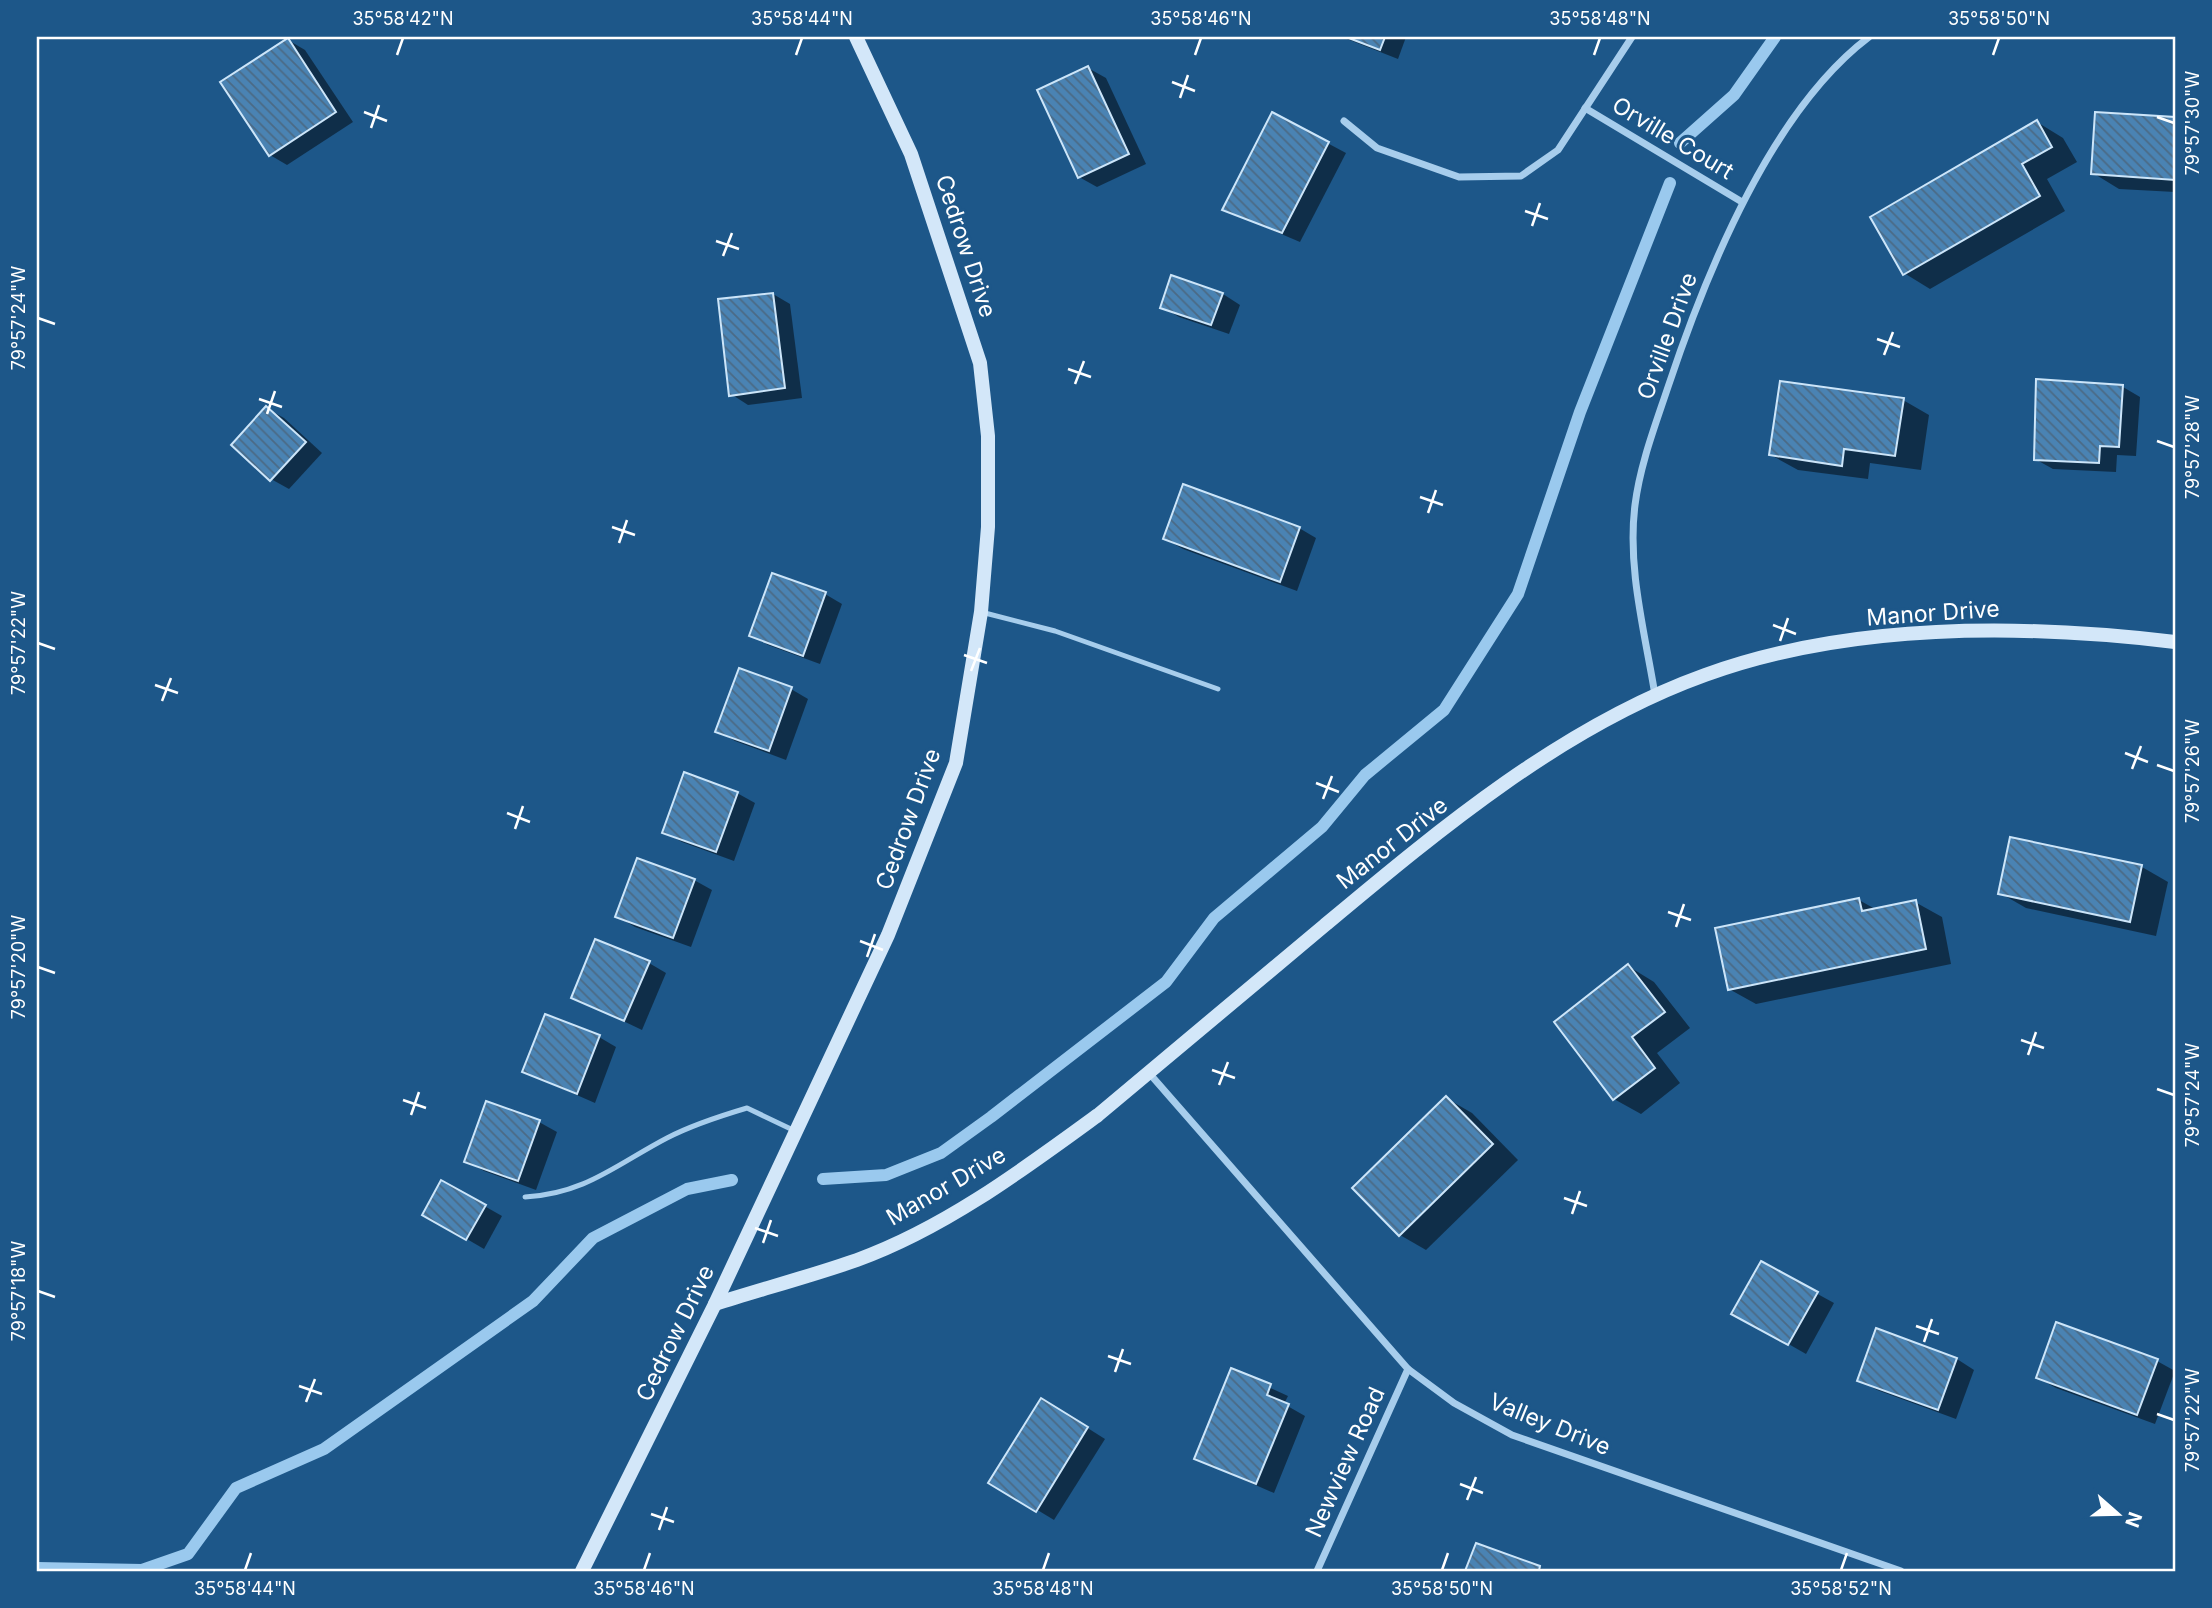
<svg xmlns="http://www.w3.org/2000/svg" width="2212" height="1608" font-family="Inter,sans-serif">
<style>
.shadow{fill:#0007}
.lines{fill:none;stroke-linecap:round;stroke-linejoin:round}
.stream{stroke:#9ac9ee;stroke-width:12}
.building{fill:url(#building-back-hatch);stroke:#cce5f9;stroke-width:2}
.lane{stroke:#a7cdec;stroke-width:5}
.street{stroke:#a7cdec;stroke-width:7}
.secondary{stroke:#d3e7f9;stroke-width:14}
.ticks{fill:none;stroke:#fff;stroke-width:2.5}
.labels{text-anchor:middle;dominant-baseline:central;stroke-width:6;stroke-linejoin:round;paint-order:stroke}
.street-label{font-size:23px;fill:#fff;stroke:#1d5789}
.neatline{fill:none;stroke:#fff;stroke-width:2.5}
.ticks-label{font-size:18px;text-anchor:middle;fill:#fff}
</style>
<defs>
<pattern id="building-back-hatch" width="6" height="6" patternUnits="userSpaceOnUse" patternTransform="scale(1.75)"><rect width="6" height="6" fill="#4a83b3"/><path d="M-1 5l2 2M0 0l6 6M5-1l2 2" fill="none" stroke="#4b6a85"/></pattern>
</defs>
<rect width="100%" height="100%" fill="#1d5789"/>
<g class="shadow">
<path d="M1342,37H1406L1398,59Z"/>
<path d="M288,40L305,50L353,122L287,165L270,155Z"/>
<path d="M1088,68L1106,78L1146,164L1097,187L1079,177Z"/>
<path d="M1273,114L1346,153L1300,242L1225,210Z"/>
<path d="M2097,114L2175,118V192L2119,189L2093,173Z"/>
<path d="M2037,122L2063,138L2077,162L2047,179L2065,211L1930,289L1904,273Z"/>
<path d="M1172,277L1223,294L1240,305L1229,334L1179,317L1162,307Z"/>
<path d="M773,294L790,304L802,398L748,405L731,394Z"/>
<path d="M2123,387L2140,397L2136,456L2117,455L2116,472L2053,469L2035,459Z"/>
<path d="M1903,400L1929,415L1921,470L1870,463L1868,479L1798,470L1771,455Z"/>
<path d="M266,408L284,418L322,453L289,489L271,479Z"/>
<path d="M1299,528L1316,538L1297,591L1183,549L1165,539Z"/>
<path d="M825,594L842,604L820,664L768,645L751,635Z"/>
<path d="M791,689L808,699L786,760L735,741L717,731Z"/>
<path d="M737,793L755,803L734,861L682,842L664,832Z"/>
<path d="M2012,839L2142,867L2168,882L2156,936L2026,908L2000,893Z"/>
<path d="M694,880L712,890L691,947L635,927L618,917Z"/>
<path d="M1859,900L1877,910L1915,902L1942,917L1951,964L1756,1004L1729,989Z"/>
<path d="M649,963L666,973L642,1030L573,997Z"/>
<path d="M1628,966L1654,982L1690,1028L1657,1053L1680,1083L1641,1114L1614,1099Z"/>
<path d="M599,1037L616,1047L595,1103L524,1072Z"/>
<path d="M1446,1098L1472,1113L1518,1160L1426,1250L1400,1235L1355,1188Z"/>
<path d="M487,1103L539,1122L557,1132L536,1190L484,1171L466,1161Z"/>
<path d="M442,1182L502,1216L484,1249L424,1214Z"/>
<path d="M1761,1263L1834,1303L1806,1354L1734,1313Z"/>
<path d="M1877,1331L1957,1359L1974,1370L1956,1419L1877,1390L1859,1380Z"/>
<path d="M2157,1361L2175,1371L2155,1424L2056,1388L2038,1378Z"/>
<path d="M1232,1370L1288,1396L1284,1404L1305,1416L1274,1493L1196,1459Z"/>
<path d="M1059,1410L1105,1439L1054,1520L991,1482Z"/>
<path d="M1477,1545L1540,1568L1546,1571H1467Z"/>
</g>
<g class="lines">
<g class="stream">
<path d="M1680,143L1734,95L1775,37"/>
<path d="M823,1179L886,1175L941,1153L991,1117L1166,982L1214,918L1322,827L1365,775L1444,710L1518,594L1580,412L1670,183"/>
<path d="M37,1568L142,1570L188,1554L236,1488L324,1449L533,1301L593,1238L687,1189L732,1180"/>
</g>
</g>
<g class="building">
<path d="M1346,37H1385L1380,50Z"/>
<path d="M288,38L336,112L269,156L220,82Z"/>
<path d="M1088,66L1129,154L1078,178L1037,90Z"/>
<path d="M1272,112L1329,142L1282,233L1222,210Z"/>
<path d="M2095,112L2175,117V180L2091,174Z"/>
<path d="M2037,120L2052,147L2022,164L2040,196L1903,275L1870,217Z"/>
<path d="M1171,275L1223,293L1211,325L1160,308Z"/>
<path d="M773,293L785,388L729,396L718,299Z"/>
<path d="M2036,379L2123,385L2119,447L2100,446L2099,463L2034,460Z"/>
<path d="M1780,381L1904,398L1895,456L1844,449L1842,466L1769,455Z"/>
<path d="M266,406L306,442L270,481L231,445Z"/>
<path d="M1183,484L1300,527L1280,582L1163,539Z"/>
<path d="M772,573L826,592L803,656L749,636Z"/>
<path d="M739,668L792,687L769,751L715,732Z"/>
<path d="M684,772L738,792L716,852L662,833Z"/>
<path d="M2010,837L2142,865L2130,922L1998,894Z"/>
<path d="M637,858L695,879L673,938L615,917Z"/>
<path d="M1859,898L1862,911L1916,900L1926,949L1728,990L1715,928Z"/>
<path d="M595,939L650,961L624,1021L571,998Z"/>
<path d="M1628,964L1665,1012L1632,1037L1655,1068L1613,1100L1554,1022Z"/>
<path d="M545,1014L600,1035L577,1094L522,1072Z"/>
<path d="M1446,1096L1493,1144L1399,1236L1352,1188Z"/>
<path d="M486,1101L540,1120L518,1181L464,1162Z"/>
<path d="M441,1180L486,1205L466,1240L422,1215Z"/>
<path d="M1761,1261L1818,1292L1788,1345L1731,1314Z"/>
<path d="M2056,1322L2158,1359L2137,1415L2036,1378Z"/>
<path d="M1876,1328L1957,1358L1938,1410L1857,1381Z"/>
<path d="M1231,1368L1271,1384L1267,1395L1289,1404L1256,1484L1194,1459Z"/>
<path d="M1041,1398L1088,1427L1036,1512L988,1483Z"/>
<path d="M1476,1543L1540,1566L1539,1571H1465Z"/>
</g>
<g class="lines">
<g class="lane">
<path d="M981,612L1055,631L1218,689"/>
<path d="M525,1197C585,1194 617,1164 667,1138C692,1125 720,1116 747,1108L793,1130"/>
</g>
<g class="street">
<path d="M1585,108L1742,202"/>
<path d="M1344,121L1377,148L1459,177L1521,176L1558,150L1632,37"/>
<path d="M1655,695C1645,633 1627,568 1635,505C1640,465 1655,426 1668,387C1706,273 1771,111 1869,37"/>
<path d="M1149,1073L1408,1369L1454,1403L1512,1435L1901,1571"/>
<path d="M1317,1571L1408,1369"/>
</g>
<g class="secondary">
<path d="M715,1304C762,1289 811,1276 857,1260C945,1228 1024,1169 1098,1115C1174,1051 1250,988 1325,925C1440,829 1563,726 1705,675C1851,622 2024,624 2175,642"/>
<path d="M582,1571L715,1304L888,935L956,763L981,612L988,527V436L980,363L911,154L856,37"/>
</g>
</g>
<path class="ticks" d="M397,55L403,38M796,55L802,38M1195,55L1201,38M1594,55L1600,38M1993,55L1999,38M1172,82L1195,91M1180,98L1188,75M364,112L387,121M2157,117L2174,123M371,128L379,105M1525,211L1548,219M1532,226L1540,203M716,241L739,249M723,256L732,233M38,318L55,324M1877,339L1900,347M1884,355L1893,332M1068,369L1091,377M1075,384L1084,361M259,399L282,407M267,414L275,391M2157,441L2174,447M1420,497L1443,505M1428,513L1436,490M612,527L635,535M619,543L627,520M1773,625L1796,634M1780,641L1788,618M38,643L55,649M964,655L987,663M971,671L980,648M155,685L178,693M162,701L171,678M2125,753L2148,762M2157,765L2174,771M2132,769L2141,746M1316,783L1339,792M1323,799L1332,776M507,813L530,822M515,829L523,806M1668,912L1691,920M1676,927L1684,904M860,941L883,950M867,957L875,934M38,967L55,973M2021,1040L2044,1048M2028,1055L2036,1032M1212,1070L1235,1078M1219,1085L1228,1062M2157,1089L2174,1095M403,1100L426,1108M411,1115L419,1092M1564,1198L1587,1206M1572,1214L1580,1191M755,1228L778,1236M763,1243L771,1220M38,1291L55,1297M1916,1326L1939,1334M1924,1342L1932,1319M1108,1356L1131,1364M1115,1372L1123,1349M299,1386L322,1394M306,1402L315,1379M2157,1414L2174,1420M1460,1484L1483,1493M1467,1500L1476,1477M651,1514L674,1522M659,1530L667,1507M245,1570L251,1553M644,1570L650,1553M1043,1570L1049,1553M1442,1570L1448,1553M1841,1570L1847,1553"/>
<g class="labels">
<g class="street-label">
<text transform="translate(1673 138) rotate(31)">Orville Court</text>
<text transform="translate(966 246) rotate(72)">Cedrow Drive</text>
<text transform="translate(1667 336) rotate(-70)">Orville Drive</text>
<text transform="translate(1933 613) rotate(-4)">Manor Drive</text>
<text transform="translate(908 819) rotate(-70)">Cedrow Drive</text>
<text transform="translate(1392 843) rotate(-38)">Manor Drive</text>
<text transform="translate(946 1186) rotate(-30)">Manor Drive</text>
<text transform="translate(675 1333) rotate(-64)">Cedrow Drive</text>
<text transform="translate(1550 1424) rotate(22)">Valley Drive</text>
<text transform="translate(1345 1462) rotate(-66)">Newview Road</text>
</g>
</g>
<rect width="2212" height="1608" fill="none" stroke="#1d5789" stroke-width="77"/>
<g transform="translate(2118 1514) rotate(110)" stroke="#1d5789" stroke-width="5" paint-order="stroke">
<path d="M0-5L12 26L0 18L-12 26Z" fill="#ffffff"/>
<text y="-10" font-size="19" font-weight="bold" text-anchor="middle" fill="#ffffff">N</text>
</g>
<rect x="38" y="38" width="2136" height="1532" class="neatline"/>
<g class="ticks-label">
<text x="403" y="25">35°58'42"N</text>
<text x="802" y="25">35°58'44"N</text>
<text x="1201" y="25">35°58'46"N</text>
<text x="1600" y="25">35°58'48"N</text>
<text x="1999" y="25">35°58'50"N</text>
<text transform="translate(2193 123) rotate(-90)" y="6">79°57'30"W</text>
<text transform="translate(19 318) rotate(-90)" y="6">79°57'24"W</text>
<text transform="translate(2193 447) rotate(-90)" y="6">79°57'28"W</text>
<text transform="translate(19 643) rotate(-90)" y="6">79°57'22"W</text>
<text transform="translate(2193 771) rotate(-90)" y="6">79°57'26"W</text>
<text transform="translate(19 967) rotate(-90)" y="6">79°57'20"W</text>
<text transform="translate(2193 1095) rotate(-90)" y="6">79°57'24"W</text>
<text transform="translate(19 1291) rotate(-90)" y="6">79°57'18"W</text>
<text transform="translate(2193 1420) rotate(-90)" y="6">79°57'22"W</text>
<text x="245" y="1595">35°58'44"N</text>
<text x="644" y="1595">35°58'46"N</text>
<text x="1043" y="1595">35°58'48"N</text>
<text x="1442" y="1595">35°58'50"N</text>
<text x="1841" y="1595">35°58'52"N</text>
</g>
</svg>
